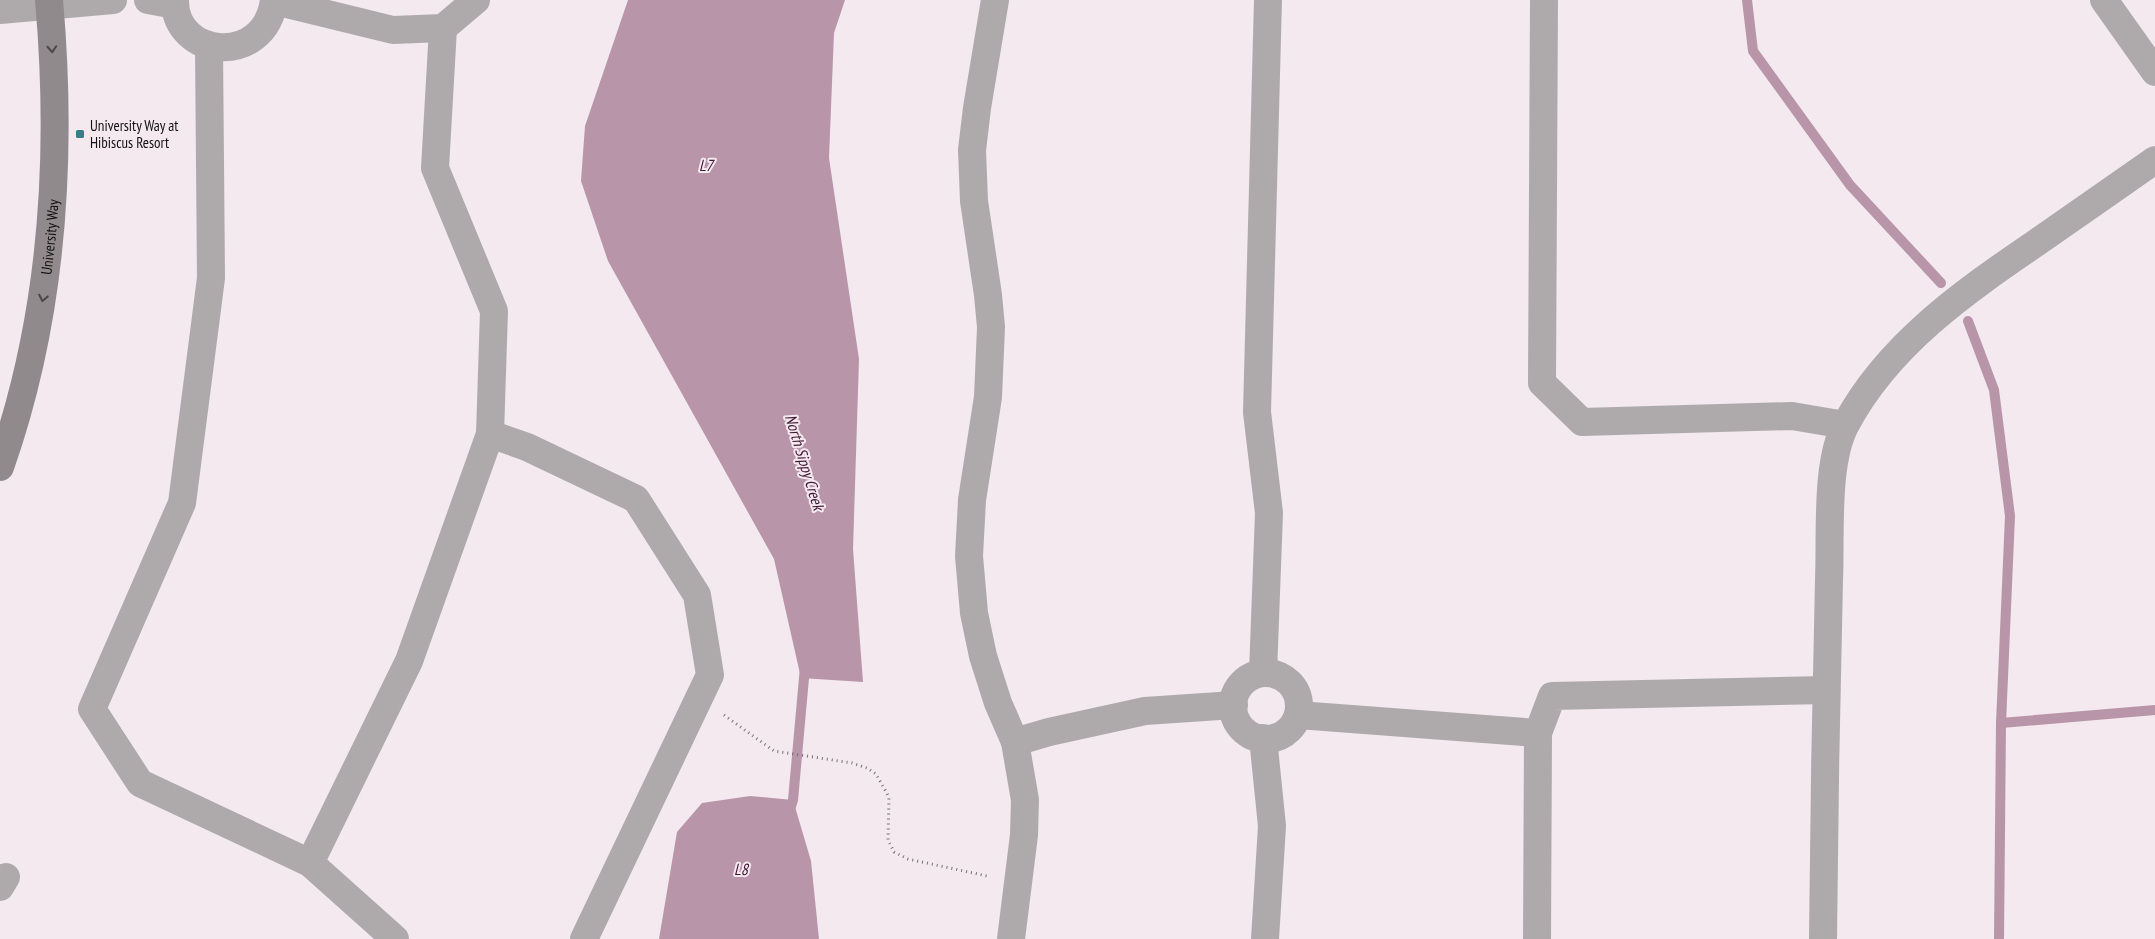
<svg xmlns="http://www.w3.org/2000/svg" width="2155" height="939" font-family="'PT Sans Narrow',sans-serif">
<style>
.water{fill:#b895a9}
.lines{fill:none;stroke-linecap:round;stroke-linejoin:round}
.stream{stroke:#b895a9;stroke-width:10}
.path{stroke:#787275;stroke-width:3;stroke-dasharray:1 4;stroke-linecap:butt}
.street{stroke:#aeaaac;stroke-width:28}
.secondary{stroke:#908a8d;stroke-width:28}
.oneway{stroke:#4b4749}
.poi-dot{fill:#377e87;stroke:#f3e9ee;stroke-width:2}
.labels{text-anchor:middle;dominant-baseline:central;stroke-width:4;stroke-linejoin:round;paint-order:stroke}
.poi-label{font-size:15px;fill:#131012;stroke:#f3e9ee;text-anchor:start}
.street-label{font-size:15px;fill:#131012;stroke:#f3e9ee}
.water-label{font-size:16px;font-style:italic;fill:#431733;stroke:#f3e9ee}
</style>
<rect width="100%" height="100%" fill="#f3e9ee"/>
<g class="water">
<path d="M628,0H845L834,33L829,158L859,359L853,549L863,682L801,678L774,559L608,261L581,181L585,126Z"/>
<path d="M750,796L793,800L811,861L819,939H659L677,832L702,803Z"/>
</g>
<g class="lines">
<g class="stream">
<path d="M1747,0L1753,51L1850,185L1941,283"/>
<path d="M1968,321L1994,390L2010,516L2001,723L1999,939"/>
<path d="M2001,723L2155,710"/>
<path d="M789,813L793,800L805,667"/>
</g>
<path class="path" d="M724,715L774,751L852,763L867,768L876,774L889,797L888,840L894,852L908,859L987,876"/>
<g class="street">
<path d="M148,0L175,5"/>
<path d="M175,0C174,58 265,68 274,0"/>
<path d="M995,0L977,108L972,150L974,201L988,295L991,327L988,397L972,500L969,556L974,613L983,656L998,703L1015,742L1025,800L1024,835L1011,939"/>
<path d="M1544,0L1542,383L1582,422L1792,416L1845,425"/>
<path d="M2104,0L2155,72"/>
<path d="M274,1L393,30L443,28L476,0"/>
<path d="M0,10L113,0"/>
<path d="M443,28L435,168L494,311L490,434L527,447L636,499L697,595L710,675L584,939"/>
<path d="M209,46L211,278L182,503L92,709L140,783L310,863L395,939"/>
<path d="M1263,673L1269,513L1257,412L1268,0"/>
<circle cx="1266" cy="706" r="33"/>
<path d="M1298,715L1538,733"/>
<path d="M1263,738L1272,826L1265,939"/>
<path d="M1015,742L1049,732L1145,711L1234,705"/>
<path d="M310,863L409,661L490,434"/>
<path d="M0,887L6,877"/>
<path d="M1537,939L1538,733L1552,696L1826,690"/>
<path d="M1823,939C1824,819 1826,700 1829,580C1831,536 1825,462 1846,424C1888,345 1964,292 2036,243C2076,215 2115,188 2155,160"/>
</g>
<path class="secondary" id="s1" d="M0,467C53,317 63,158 49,0"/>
</g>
<defs><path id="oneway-chevron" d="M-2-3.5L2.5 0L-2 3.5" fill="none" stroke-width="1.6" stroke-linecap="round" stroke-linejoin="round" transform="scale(1.25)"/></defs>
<g class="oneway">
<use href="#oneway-chevron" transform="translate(52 49) rotate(87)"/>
<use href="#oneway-chevron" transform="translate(43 298) rotate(101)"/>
</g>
<rect class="poi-dot" x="75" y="129" width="10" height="10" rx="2.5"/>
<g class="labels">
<g class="poi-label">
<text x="90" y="125">University Way at<tspan x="90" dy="17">Hibiscus Resort</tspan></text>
</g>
<g class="street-label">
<text stroke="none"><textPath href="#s1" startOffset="236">University Way</textPath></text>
</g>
<g class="water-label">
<text x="706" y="165">L7</text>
<text transform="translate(805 462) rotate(73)">North Sippy Creek</text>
<text x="741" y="869">L8</text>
</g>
</g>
</svg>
